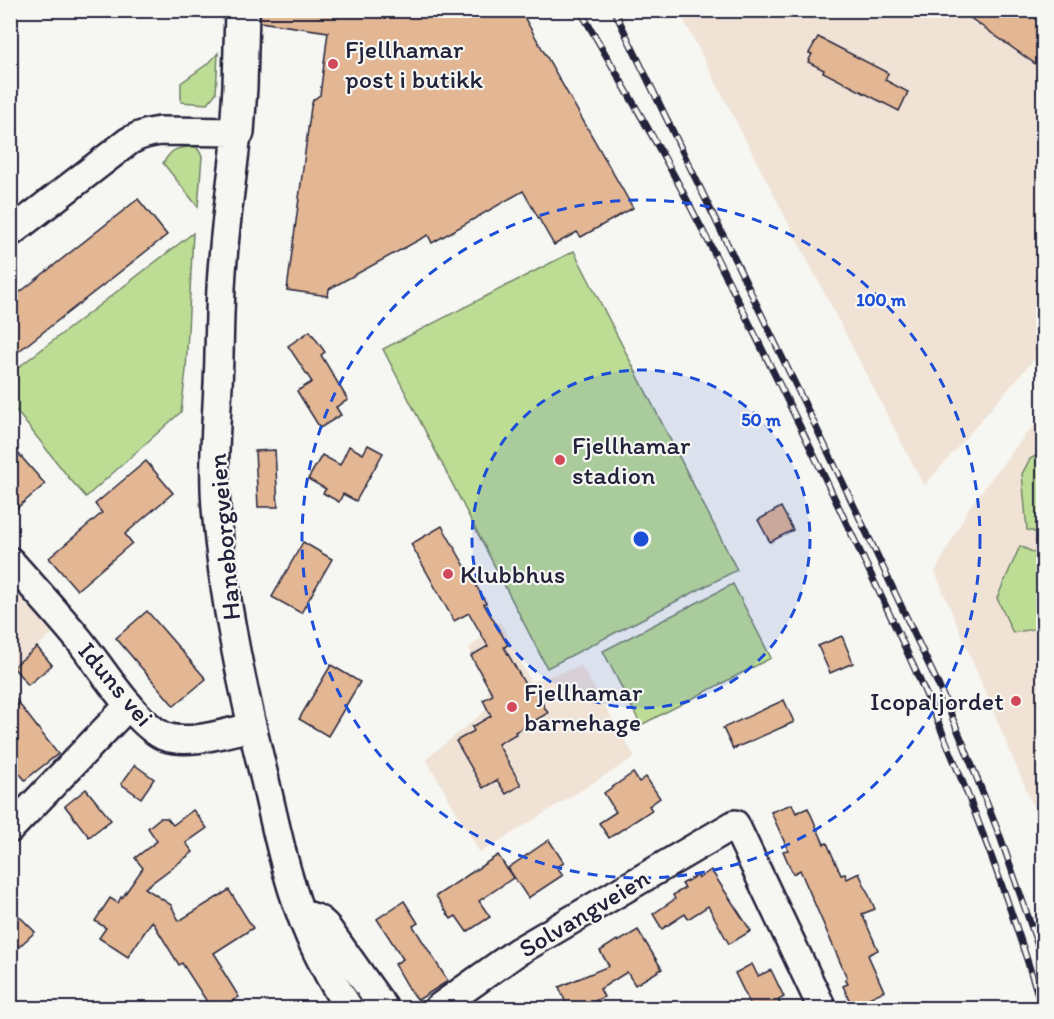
<svg xmlns="http://www.w3.org/2000/svg" width="1054" height="1019" font-family="Itim,sans-serif">
<style>
.built{fill:#f0e3d6}
.green{fill:#bddd95;stroke:#708068;stroke-width:1.5}
.building{fill:#e3b694;stroke:#22223b;stroke-width:1.5}
.lines{fill:none;stroke-linecap:round;stroke-linejoin:round}
.minor-casing{stroke:#22223b;stroke-width:32}
.major-casing{stroke:#22223b;stroke-width:38}
.minor{stroke:#f6f6f2;stroke-width:27}
.major{stroke:#f6f6f2;stroke-width:33}
.rail-casing{stroke:#22223b;stroke-width:7}
.rail{stroke:#f6f6f2;stroke-width:4.5;stroke-dasharray:14;stroke-linecap:butt}
.ring{fill:none;stroke:#1d4ed8;stroke-width:3;stroke-dasharray:10 8}
.poi-dot{fill:#d1495b;stroke:#f6f6f2;stroke-width:2}
.labels{text-anchor:middle;dominant-baseline:central;stroke-width:4.5;stroke-linejoin:round;paint-order:stroke}
.poi-label{font-size:26px;fill:#22223b;stroke:#f6f6f2;text-anchor:start}
.street-label{font-size:26px;fill:#22223b;stroke:#f6f6f2}
.centre{fill:#1d4ed8;stroke:#f6f6f2;stroke-width:3}
.ring-label{font-size:18px;text-anchor:middle;font-weight:bold;fill:#1d4ed8;stroke:#f6f6f2;stroke-width:4.5;stroke-linejoin:round;paint-order:stroke}
</style>
<rect width="100%" height="100%" fill="#f6f6f2"/>
<filter id="ink" filterUnits="userSpaceOnUse"><feTurbulence type="fractalNoise" baseFrequency=".0167" numOctaves="2"/><feDisplacementMap in="SourceGraphic" scale="12" xChannelSelector="R" yChannelSelector="G"/><feConvolveMatrix kernelMatrix="1 2 1 2 8 2 1 2 1" color-interpolation-filters="sRGB"/></filter>
<g filter="url(#ink)">
<g class="built">
<path d="M679,11H1043V349L924,486Z"/>
<path d="M1043,418V830L935,572L968,509L1025,435Z"/>
<path d="M10,573L59,628L11,669H10Z"/>
<path d="M500,622L531,682L581,666L635,757L480,853L426,759L485,711L488,690L469,648Z"/>
</g>
<g class="green">
<path d="M218,53L216,93L207,104L181,102V83L210,62Z"/>
<path d="M196,146L202,156L198,207L163,163C173,147 177,148 196,146Z"/>
<path d="M193,233L186,370L181,412L86,497L69,478L11,404V373Z"/>
<path d="M574,251L737,570L547,668L383,349Z"/>
<path d="M1043,452V534L1027,530L1022,474L1030,459Z"/>
<path d="M1020,546L1043,557V627L1013,633L997,598Z"/>
<path d="M733,584L771,658L641,725L603,651Z"/>
</g>
<g class="building">
<path d="M261,10H520L633,208L581,237L577,232L554,245L523,191L432,243L428,235L329,289L328,296L287,290L311,107L313,100L320,95L328,32L260,22Z"/>
<path d="M959,10H1044V70Z"/>
<path d="M818,37L888,73L885,80L908,92L899,111L823,72L824,70L808,62L812,54L809,53Z"/>
<path d="M138,199L167,235L10,358V300Z"/>
<path d="M310,331L325,352L321,355L348,400L336,407L341,415L320,428L297,391L312,382L288,346Z"/>
<path d="M10,444L45,484L10,514Z"/>
<path d="M368,445L383,453L356,501L343,494L339,502L323,493L326,489L308,479L322,455L340,465L349,446L363,454Z"/>
<path d="M275,450L278,507H258L255,451Z"/>
<path d="M146,461L173,493L125,534L132,543L77,590L49,558L102,513L95,504Z"/>
<path d="M781,507L793,530L770,542L758,520Z"/>
<path d="M442,526L486,603L484,604L508,645L504,647L530,693L535,691L548,713L515,732L516,734L498,744L521,785L506,794L497,780L483,788L456,741L474,731L472,727L491,716L483,700L493,695L471,656L488,646L469,613L454,621L411,544Z"/>
<path d="M303,542L332,559L301,613L272,597Z"/>
<path d="M147,611L206,679L174,706L116,638Z"/>
<path d="M842,636L853,663L830,673L818,646Z"/>
<path d="M37,647L52,665L28,685L13,667Z"/>
<path d="M331,665L360,682L328,736L299,719Z"/>
<path d="M10,692L58,754L25,780L10,762Z"/>
<path d="M784,700L794,722L733,749L723,728Z"/>
<path d="M135,765L154,779L141,798L121,784Z"/>
<path d="M633,773L639,782L646,777L660,798L649,806L652,810L609,838L599,823L616,812L604,793Z"/>
<path d="M86,789L111,820L89,837L65,806Z"/>
<path d="M792,804L796,813L808,808L824,844L827,843L841,875L845,874L847,879L859,873L875,909L862,914L878,950L868,955L884,991L852,1006L843,986L848,984L845,979L847,978L800,870L793,874L783,851L788,850L771,812Z"/>
<path d="M193,810L207,828L186,843L193,852L145,888L171,905L179,921L229,890L253,928L214,953L223,967L221,968L239,997L221,1008H211L182,963L179,965L152,921L128,957L99,938L106,928L95,921L110,898L118,903L121,897L122,898L143,868L135,858L157,841L148,828L160,818H167L173,825Z"/>
<path d="M549,840L564,863L557,867L563,875L528,898L508,868Z"/>
<path d="M498,855L513,878L479,901L490,917L467,932L456,916L451,919L436,896Z"/>
<path d="M711,870L751,931L729,944L708,906L688,919L685,914L662,929L653,914L675,899L673,895L685,888L682,884L697,875L699,878Z"/>
<path d="M404,901L418,923L413,926L448,981L418,1000L410,990L395,964L403,959L377,919Z"/>
<path d="M10,907L35,932L10,955Z"/>
<path d="M638,930L662,969L635,985L627,972L600,989L604,997L595,1001L598,1008H568L559,987L609,966L600,951L617,940L618,942Z"/>
<path d="M752,964L758,976L771,970L784,997L778,1000L783,1008H752L735,973Z"/>
</g>
<g class="lines">
<defs>
<g id="minor">
<path d="M10,233L129,141L139,136L149,133L160,131L237,132C233,174 226,216 223,259C219,301 220,343 218,385C216,426 213,467 216,508C223,600 243,691 265,780C277,832 288,887 310,937C321,961 334,986 349,1008"/>
<path d="M10,561C34,588 58,614 80,641C100,666 138,727 166,737C191,745 227,732 252,727"/>
<path d="M10,829L129,705"/>
<path d="M302,916C312,915 318,918 325,925L384,1008"/>
<path d="M438,1008L517,952L735,824L822,1008"/>
</g>
<path id="major" d="M237,132L240,87L242,10"/>
</defs>
<use href="#minor" class="minor-casing"/>
<use href="#major" class="major-casing"/>
<use href="#minor" class="minor"/>
<use href="#major" class="major"/>
<defs>
<g id="rail">
<path d="M580,10C616,73 653,135 686,198C734,290 779,383 824,476C858,548 893,619 925,692C970,795 1010,901 1042,1008"/>
<path d="M614,10L844,485L938,684L963,743L1001,839L1044,963"/>
</g>
</defs>
<use href="#rail" class="rail-casing"/>
<use href="#rail" class="rail"/>
</g>
</g>
<circle cx="641" cy="539" r="169" fill="#1d4ed8" fill-opacity=".12"/>
<g class="ring">
<circle cx="641" cy="539" r="169"/>
<circle cx="641" cy="539" r="339"/>
</g>
<g class="poi-dot">
<circle cx="333" cy="64" r="6"/>
<circle cx="560" cy="460" r="6"/>
<circle cx="448" cy="574" r="6"/>
<circle cx="1016" cy="701" r="6"/>
<circle cx="512" cy="707" r="6"/>
</g>
<g class="labels">
<g class="poi-label">
<text x="345" y="49">Fjellhamar<tspan x="345" dy="30">post i butikk</tspan></text>
<text x="572" y="445">Fjellhamar<tspan x="572" dy="30">stadion</tspan></text>
<text x="460" y="574">Klubbhus</text>
<text x="524" y="692">Fjellhamar<tspan x="524" dy="30">barnehage</tspan></text>
<text x="1004" y="701" text-anchor="end">Icopaljordet</text>
</g>
<g class="street-label">
<text transform="translate(224 537) rotate(-95)">Haneborgveien</text>
<text transform="translate(116 684) rotate(50)">Iduns vei</text>
<text transform="translate(584 913) rotate(-31)">Solvangveien</text>
</g>
</g>
<circle cx="641" cy="539" r="9" class="centre"/>
<g class="ring-label">
<text x="881" y="306">100 m</text>
<text x="761" y="426">50 m</text>
</g>
<rect width="1054" height="1019" fill="none" stroke="#f6f6f2" stroke-width="36"/>
<rect x="18" y="18" width="1018" height="983" fill="none" stroke="#22223b" stroke-width="2" filter="url(#ink)"/>
</svg>
